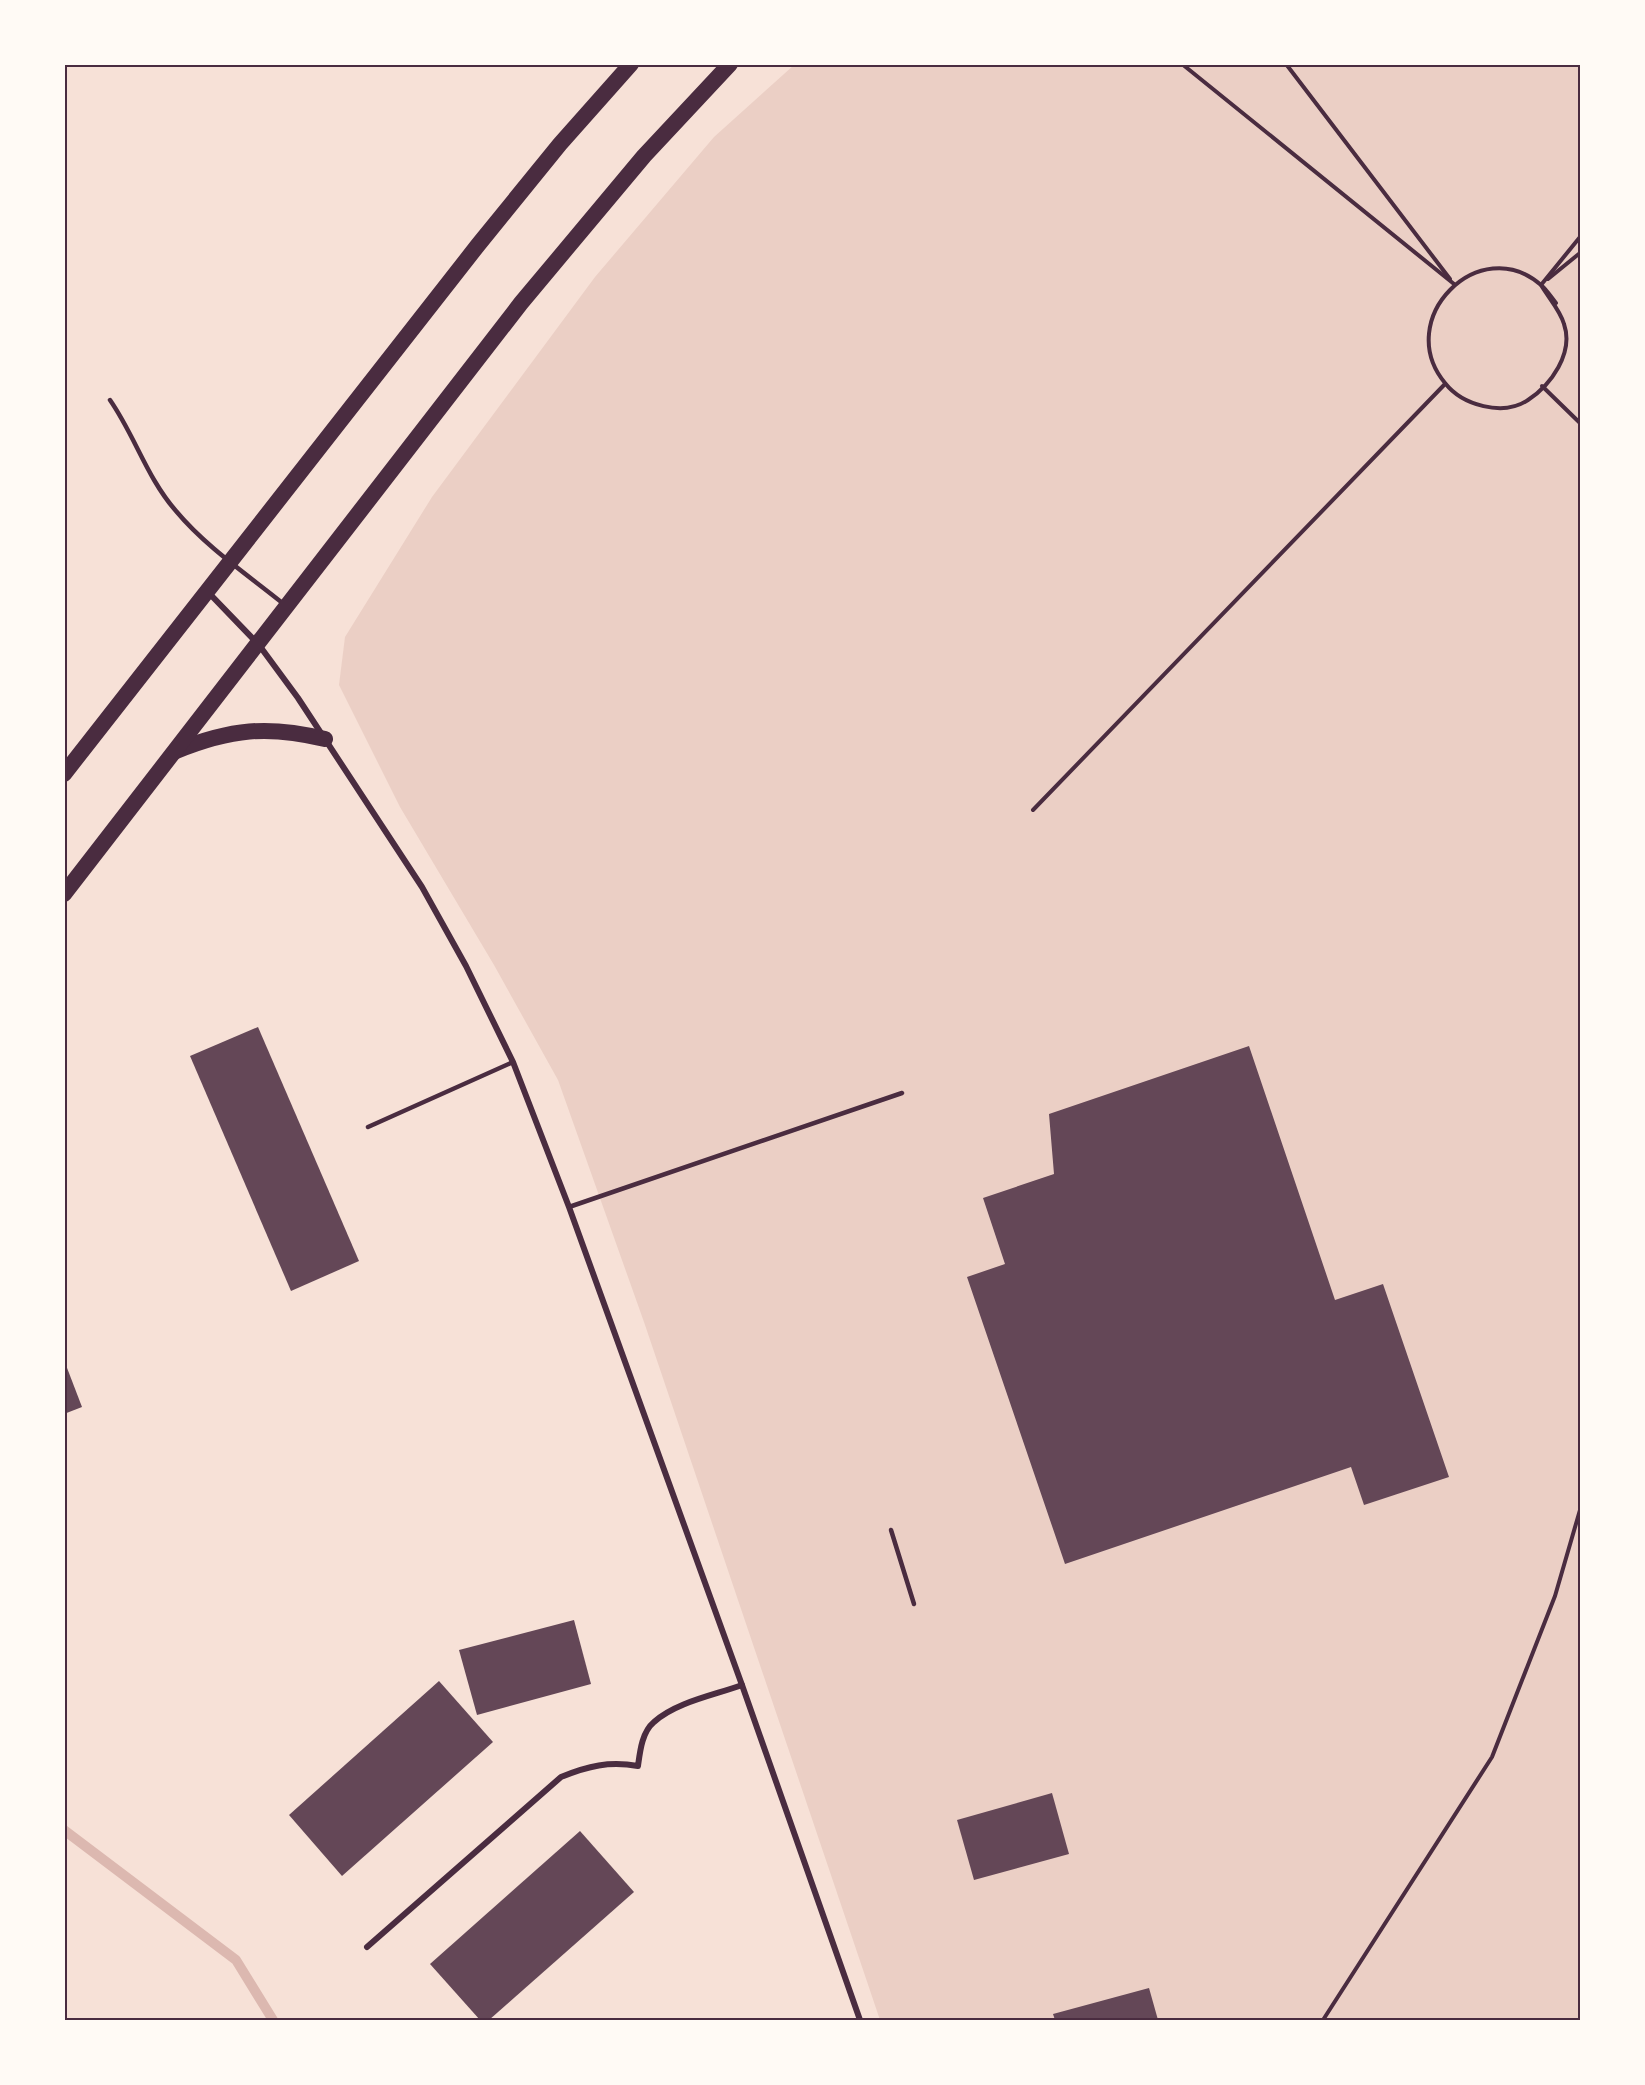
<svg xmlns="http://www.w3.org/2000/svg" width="1645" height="2085" font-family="Georgia,serif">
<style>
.green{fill:#ebcfc5}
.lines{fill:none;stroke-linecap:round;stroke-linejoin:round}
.stream{stroke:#dcb8b0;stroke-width:10}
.building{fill:#644757}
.path{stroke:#4a2c40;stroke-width:4}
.service{stroke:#4a2c40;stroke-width:4.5}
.minor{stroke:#4a2c40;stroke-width:6}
.trunk{stroke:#4a2c40;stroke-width:16}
.neatline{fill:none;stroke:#4a2c40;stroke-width:2}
</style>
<rect width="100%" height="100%" fill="#f7e1d7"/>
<path class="green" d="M794,65H1580V2020H880L644,1322L558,1080L494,965L400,807L339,685L345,637L432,497L595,277L714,137Z"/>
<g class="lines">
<path class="stream" d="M64,1830L236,1960L273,2020"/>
</g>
<g class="building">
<path d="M258,1027L359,1261L291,1291L190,1056Z"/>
<path d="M1249,1046L1335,1300L1383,1284L1449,1477L1364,1505L1351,1467L1065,1564L967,1277L1005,1264L983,1198L1054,1174L1049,1114Z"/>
<path d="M64,1360L82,1407L64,1414Z"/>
<path d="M574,1620L591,1684L477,1715L459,1650Z"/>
<path d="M439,1681L493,1742L342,1876L289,1815Z"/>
<path d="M1052,1793L1069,1854L974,1880L957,1820Z"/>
<path d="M580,1831L634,1892L489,2020H480L430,1964Z"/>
<path d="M1149,1988L1158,2020H1055L1053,2014Z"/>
</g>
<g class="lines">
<g class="path">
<path d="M1182,64L1454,284"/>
<path d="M1286,64L1450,279"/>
<path d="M1548,279L1580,253"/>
<path d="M1541,285C1548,297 1560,310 1564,324C1574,353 1551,385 1528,400C1503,417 1462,405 1445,383C1392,319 1480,231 1541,285C1547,290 1551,297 1556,303"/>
<path d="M1541,285L1580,237"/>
<path d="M1542,386L1580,423"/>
<path d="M1033,810L1445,384"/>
<path d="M1323,2020L1492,1757L1555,1596L1580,1510"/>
</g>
<g class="service">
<path d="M110,400C135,436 147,478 176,511C206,547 248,575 285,605"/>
<path d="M368,1127L513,1062"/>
<path d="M569,1207L902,1093"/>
<path d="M891,1530L914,1604"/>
</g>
<g class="minor">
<path d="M207,591L259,645L298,698L422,887L466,966L513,1062L569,1207L742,1685L860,2020"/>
<path d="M367,1947L561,1777C588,1766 609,1761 638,1766C640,1751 642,1732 654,1722C676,1702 715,1695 742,1685"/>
</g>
<g class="trunk">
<path d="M176,751C230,729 268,725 325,739"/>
<path d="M64,774L478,245L560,144L631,64"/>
<path d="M64,894L521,303L644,156L730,64"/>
</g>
</g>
<rect width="1645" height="2085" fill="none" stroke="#fffaf5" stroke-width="132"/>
<rect x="66" y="66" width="1513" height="1953" class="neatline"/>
</svg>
